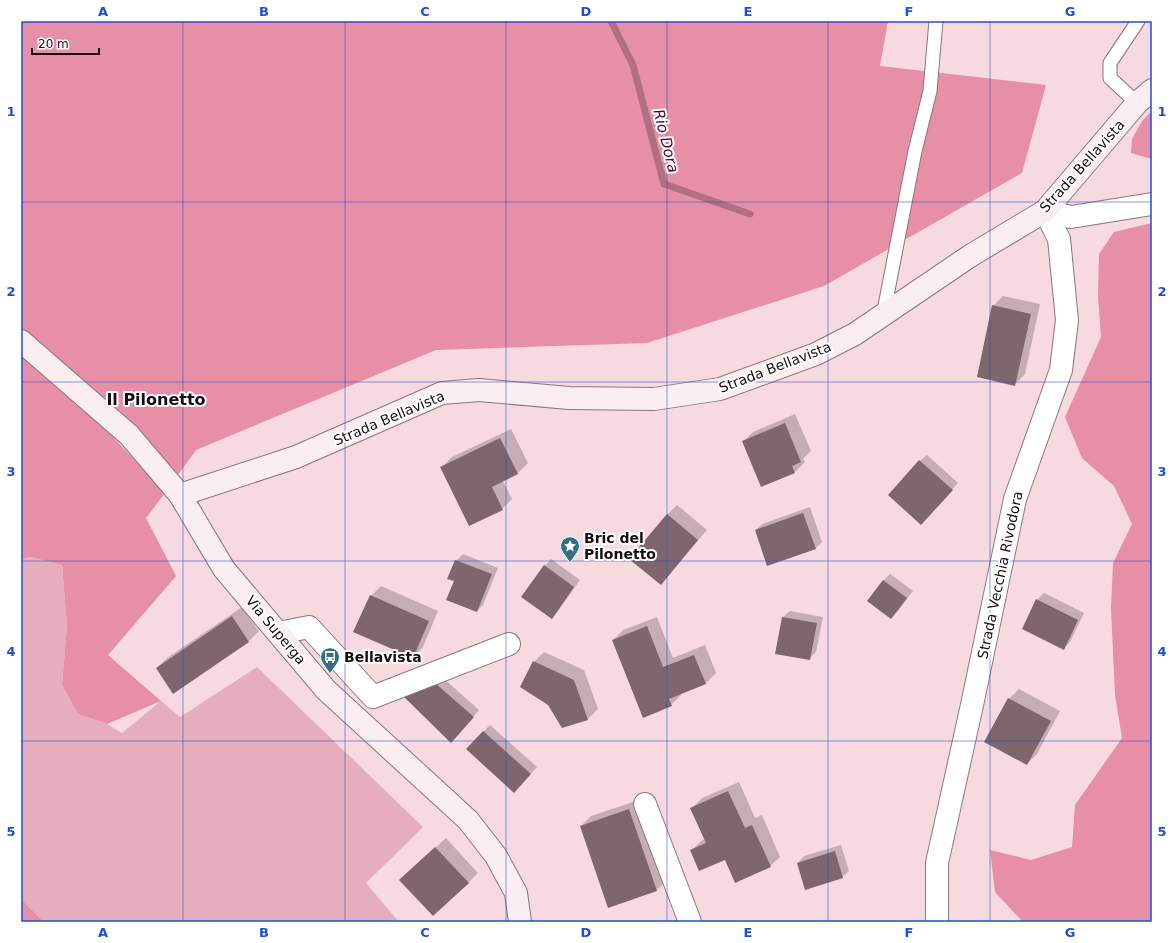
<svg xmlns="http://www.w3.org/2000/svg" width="1173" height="943" font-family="'DejaVu Sans',sans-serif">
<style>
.green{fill:#e6aebc}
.forest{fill:#e68fa7}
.shadow{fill:#0003}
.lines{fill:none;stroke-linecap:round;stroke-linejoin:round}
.stream{stroke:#b17081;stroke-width:7}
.building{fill:#7f656c}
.lane-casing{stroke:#8f757b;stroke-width:15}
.street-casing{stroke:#8f757b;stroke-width:24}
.secondary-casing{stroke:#8f757b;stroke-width:24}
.lane{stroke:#fff;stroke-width:13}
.street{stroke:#fff;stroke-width:22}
.secondary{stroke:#fbeef1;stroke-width:22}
.grid{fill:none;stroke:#1d4ed8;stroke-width:1;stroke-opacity:0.55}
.labels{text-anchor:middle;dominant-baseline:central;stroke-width:4;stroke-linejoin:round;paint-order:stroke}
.street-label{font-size:14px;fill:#170d10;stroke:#fff}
.poi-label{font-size:14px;font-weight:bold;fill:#170d10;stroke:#fff;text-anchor:start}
.water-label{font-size:15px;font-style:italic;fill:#530427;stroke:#fff}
.quarter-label{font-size:16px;font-weight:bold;fill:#170d10;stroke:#fff}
.neatline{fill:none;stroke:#1d4ed8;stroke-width:1.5}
.grid-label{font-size:13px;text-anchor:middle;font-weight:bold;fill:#1d4ed8}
</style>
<rect width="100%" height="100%" fill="#f7d9e0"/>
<path class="green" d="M30,557L62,565L67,626L62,685L78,714L107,724L122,733L161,701L180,717L257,667L423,827L366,883L399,922H44L21,899V559Z"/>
<g class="forest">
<path d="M21,21H888L880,66L1046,85L1022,173L824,286L647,343L436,350L196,450L175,479L75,374L21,328Z"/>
<path d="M1152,111V159L1131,153L1132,139L1142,121Z"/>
<path d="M1152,223V922H1023L995,892L990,850L1031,860L1072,847L1075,805L1122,738L1115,695L1111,609L1113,563L1132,524L1114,486L1082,458L1065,417L1101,337L1098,297L1099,254L1114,232Z"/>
<path d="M21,348L65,385L165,493L146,518L176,576L108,655L161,701L107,724L78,714L62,685L67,626L62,565L30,557L21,559Z"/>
<path d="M21,899L44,922H21Z"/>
</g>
<g class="shadow">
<path d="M1003,296L1040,304L1025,374L1015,384L993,306Z"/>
<path d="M795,414L811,451L803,459L805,462L795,472L743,442L753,432Z"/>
<path d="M511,429L528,463L518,473L503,481L512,499L502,509L442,467L452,457Z"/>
<path d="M927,455L958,483L928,517L920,461Z"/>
<path d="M677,505L707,530L660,584L667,515Z"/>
<path d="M810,507L822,542L815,549L756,530L762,524Z"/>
<path d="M463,554L498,568L483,605L477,611L455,581L456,561Z"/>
<path d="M551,559L580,580L558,611L552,618L545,566Z"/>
<path d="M890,574L913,591L898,611L891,618L883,581Z"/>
<path d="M381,586L438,611L423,647L413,657L371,596Z"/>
<path d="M1044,593L1084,613L1070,642L1064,648L1037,600Z"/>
<path d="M242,607L259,631L249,641L174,692L157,668L167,658Z"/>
<path d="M790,611L823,617L816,652L809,659L783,617Z"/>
<path d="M657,617L673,658L705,645L716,673L706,683L680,693L681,695L671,705L613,640L623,630Z"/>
<path d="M544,652L584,670L598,709L588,719L562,727L549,704L534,662Z"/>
<path d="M442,677L479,710L458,735L411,690Z"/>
<path d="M1019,689L1060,711L1037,754L1027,764L1009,699Z"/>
<path d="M490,725L537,767L521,785L483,732Z"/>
<path d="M739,782L755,818L762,815L780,857L770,866L725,859L691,851L701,841L705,839L692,808L702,798Z"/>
<path d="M639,800L667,880L657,890L581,826L591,816Z"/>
<path d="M446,838L478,873L468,883L411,870Z"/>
<path d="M841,845L849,871L842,877L798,863L804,856Z"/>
</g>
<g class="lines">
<path class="stream" d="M611,21L633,65L664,184L750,214"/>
</g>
<g class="building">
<path d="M992,305L1031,314L1015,386L977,377Z"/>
<path d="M785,423L801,462L792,466L795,473L761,487L742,441Z"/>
<path d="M500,438L518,474L492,487L503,510L469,526L440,467Z"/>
<path d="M919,460L953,490L921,525L888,495Z"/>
<path d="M803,513L816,549L767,566L755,530Z"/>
<path d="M667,514L698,540L661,585L629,559Z"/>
<path d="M455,560L492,574L477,612L446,600L454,581L447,579Z"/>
<path d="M544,565L574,587L552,619L521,597Z"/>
<path d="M883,580L907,598L891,619L867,601Z"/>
<path d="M370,595L429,621L413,658L353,632Z"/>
<path d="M1036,599L1078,620L1064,650L1022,629Z"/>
<path d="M232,616L249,642L173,694L156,668Z"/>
<path d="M782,617L817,623L810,660L775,654Z"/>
<path d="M647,626L663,667L694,655L706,684L669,699L672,706L643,718L612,640Z"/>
<path d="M533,661L574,680L588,720L562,728L548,705L520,687Z"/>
<path d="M435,683L474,717L451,743L403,696Z"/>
<path d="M1008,698L1051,721L1027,765L984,742Z"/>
<path d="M483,731L531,774L514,793L466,749Z"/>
<path d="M728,791L745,828L752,825L771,867L735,883L725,860L699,871L690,850L706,843L690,808Z"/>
<path d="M629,809L657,891L608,908L580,826Z"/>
<path d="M435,847L469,883L433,916L399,880Z"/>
<path d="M835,851L843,878L805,890L797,863Z"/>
</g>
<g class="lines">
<defs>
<g id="lane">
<path d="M1137,103L1110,78V63L1138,21"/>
<path d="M883,316L915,151L930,91L936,21"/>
</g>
<g id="street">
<path d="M1045,211L1071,217L1152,204"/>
<path d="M279,633L309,627L373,697L509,644"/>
<path d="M645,804L690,922"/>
<path d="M937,922V863L972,705L1015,499L1061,370L1067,320L1059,239L1045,211"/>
</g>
<g id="secondary">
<path d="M21,341L129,435L180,495L224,569L326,690L468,820L496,856L516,893L520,922"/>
<path d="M180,495L296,457L442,393L479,390L569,398L654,399L720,389L816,354L855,334L970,256L1045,211L1137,103L1152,90"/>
</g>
</defs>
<use href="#lane" class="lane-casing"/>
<use href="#street" class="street-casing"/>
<use href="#secondary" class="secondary-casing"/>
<use href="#lane" class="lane"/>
<use href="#street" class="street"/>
<use href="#secondary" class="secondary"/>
</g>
<path class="grid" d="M183,21V922M345,21V922M506,21V922M667,21V922M828,21V922M990,21V922M21,202H1152M21,382H1152M21,561H1152M21,741H1152"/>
<defs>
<symbol id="sight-pin" viewBox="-11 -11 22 30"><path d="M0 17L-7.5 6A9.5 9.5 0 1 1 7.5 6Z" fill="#2d7381" stroke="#fff"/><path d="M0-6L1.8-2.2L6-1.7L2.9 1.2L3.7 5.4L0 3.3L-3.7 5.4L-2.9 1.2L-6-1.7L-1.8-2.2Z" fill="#fff"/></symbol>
<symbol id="bus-pin" viewBox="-11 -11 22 30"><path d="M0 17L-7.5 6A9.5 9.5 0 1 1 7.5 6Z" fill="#2d7381" stroke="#fff"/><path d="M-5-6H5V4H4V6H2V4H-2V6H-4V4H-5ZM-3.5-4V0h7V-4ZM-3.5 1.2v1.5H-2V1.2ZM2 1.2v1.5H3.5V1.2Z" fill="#fff"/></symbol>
</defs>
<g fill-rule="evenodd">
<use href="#sight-pin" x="559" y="535" width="22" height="30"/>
<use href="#bus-pin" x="319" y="646" width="22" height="30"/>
</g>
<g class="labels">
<g class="street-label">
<text transform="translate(1082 166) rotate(-48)">Strada Bellavista</text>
<text transform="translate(775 367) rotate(-21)">Strada Bellavista</text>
<text transform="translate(389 418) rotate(-23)">Strada Bellavista</text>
<text transform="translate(1000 575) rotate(-78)">Strada Vecchia Rivodora</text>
<text transform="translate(276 630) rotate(50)">Via Superga</text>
</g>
<g class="poi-label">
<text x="584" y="538">Bric del<tspan x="584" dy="16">Pilonetto</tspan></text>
<text x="344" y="657">Bellavista</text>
</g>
<g class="water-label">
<text transform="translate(666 141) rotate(76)">Rio Dora</text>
</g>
<g class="quarter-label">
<text x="156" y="399">Il Pilonetto</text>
</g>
</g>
<rect width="1173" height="943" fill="none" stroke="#ffffff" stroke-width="44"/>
<path d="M32 48v6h67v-6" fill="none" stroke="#170d10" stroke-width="2"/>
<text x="38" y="48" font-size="12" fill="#170d10" stroke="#ffffff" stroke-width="3" paint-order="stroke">20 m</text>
<rect x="22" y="22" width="1129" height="899" class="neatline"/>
<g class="grid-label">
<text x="103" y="16">A</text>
<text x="264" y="16">B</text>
<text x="425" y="16">C</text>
<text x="586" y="16">D</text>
<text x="748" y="16">E</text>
<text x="909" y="16">F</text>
<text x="1070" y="16">G</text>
<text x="11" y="116">1</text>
<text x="1162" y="116">1</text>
<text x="11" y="296">2</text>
<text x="1162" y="296">2</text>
<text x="11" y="476">3</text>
<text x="1162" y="476">3</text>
<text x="11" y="656">4</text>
<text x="1162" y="656">4</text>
<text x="11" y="836">5</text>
<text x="1162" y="836">5</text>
<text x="103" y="937">A</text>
<text x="264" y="937">B</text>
<text x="425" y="937">C</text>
<text x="586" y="937">D</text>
<text x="748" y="937">E</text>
<text x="909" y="937">F</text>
<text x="1070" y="937">G</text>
</g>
</svg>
